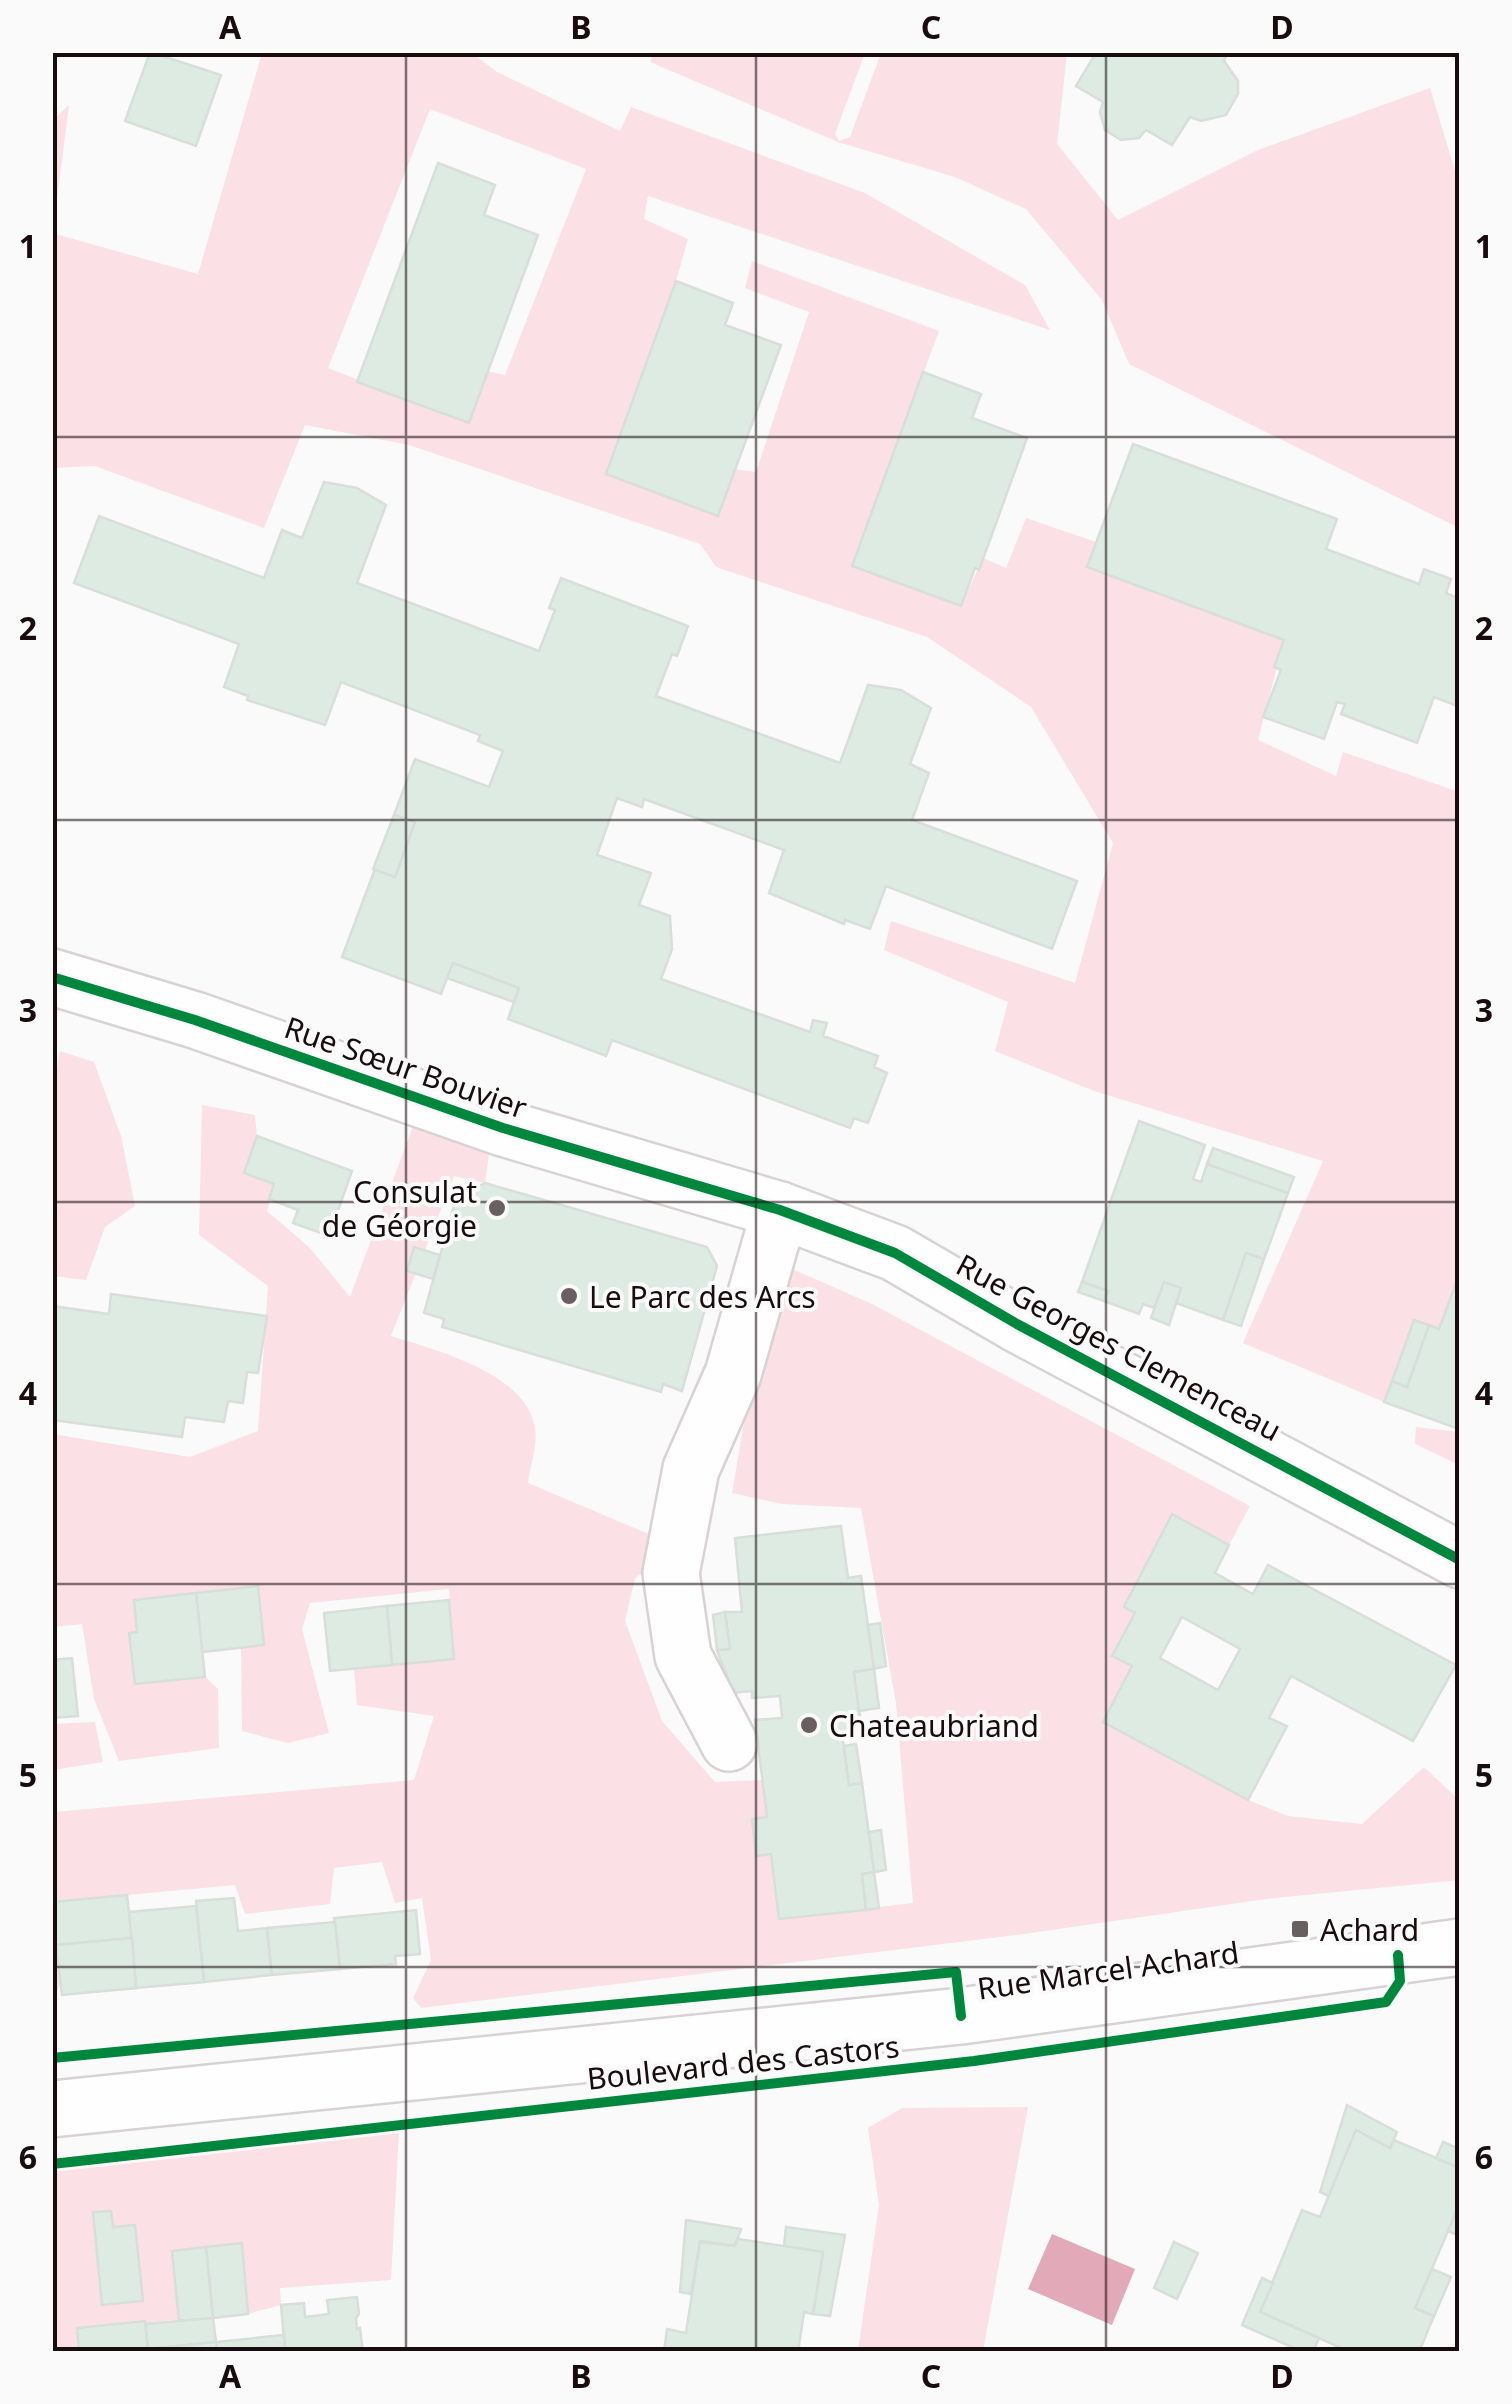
<svg xmlns="http://www.w3.org/2000/svg" width="1512" height="2404" font-family="'Noto Sans',sans-serif">
<style>
.green{fill:#fbe0e6;fill-rule:evenodd}
.water{fill:#e2a9b8}
.building{fill:#ddebe2;stroke:#d8deda;stroke-width:2.5;fill-rule:evenodd}
.lines{fill:none;stroke-linecap:round;stroke-linejoin:round}
.minor-casing{stroke:#d9d2d3;stroke-width:60}
.minor{stroke:#fefefe;stroke-width:55}
.cycleway-casing{stroke:#fafafa;stroke-width:16}
.cycleway{stroke:#00873e;stroke-width:10}
.grid{fill:none;stroke:#190c0f;stroke-width:2.5;stroke-opacity:0.55}
.poi-dot{fill:#685f61;stroke:#fafafa;stroke-width:4}
.labels{text-anchor:middle;dominant-baseline:central;stroke-width:8;stroke-linejoin:round;paint-order:stroke}
.street-label{font-size:30px;fill:#190c0f;stroke:#fafafa}
.poi-label{font-size:30px;fill:#190c0f;stroke:#fafafa;text-anchor:start}
.neatline{fill:none;stroke:#190c0f;stroke-width:4}
.grid-label{font-size:32px;text-anchor:middle;font-weight:bold;fill:#190c0f}
</style>
<rect width="100%" height="100%" fill="#fafafa"/>
<g class="green">
<path d="M654,52L865,53L835,134L839,141L850,137L881,53H1067L1057,144L1118,220L1258,150L1430,88L1459,184V528L1129,364L1102,300L1026,209L955,177L838,142L650,62Z"/>
<path d="M262,53H472L497,72L620,131L631,107L865,193L1025,285L1050,330L648,196L644,219L688,239L676,281L606,474L718,515L735,469L756,472L809,312L745,288L752,261L939,331L852,566L961,606L983,558L1006,568L1026,518L1096,542L1088,567L1284,640L1258,740L1336,776L1343,752L1459,792V1273L1439,1329L1414,1320L1384,1402L1243,1343L1323,1161L1094,1091L995,1051L1008,1002L884,950L891,921L1075,983L1113,843L1031,707L927,637L716,567L700,544L409,445L305,425L264,528L95,466L53,468L52,233L198,274ZM430,109L586,169L505,375L487,371L469,423L328,368Z"/>
<path d="M69,105L53,230V120Z"/>
<path d="M60,1051L94,1062L121,1136L135,1206L105,1227L86,1280L53,1276L52,1097Z"/>
<path d="M202,1105L255,1115L257,1136L244,1173L274,1184L267,1211L309,1247L350,1297L413,1126L489,1154L485,1183L454,1176L391,1336C435,1350 527,1373 535,1428C538,1444 530,1467 528,1483L651,1535L650,1568L635,1578L625,1621L662,1721L715,1782L763,1780L779,1919L913,1903L896,1703L861,1508L782,1504L732,1493L746,1411L783,1265L872,1304L1250,1506L1229,1545L1172,1515L1135,1613L1112,1655L1132,1666L1103,1723L1248,1800L1288,1816L1362,1824L1424,1767L1459,1800L1460,1880L1266,1899L1024,1934L421,2008L413,1998L431,1960L422,1898L395,1903L382,1862L334,1868L330,1904L245,1914L235,1885L53,1902L61,1983L53,1999V1812L414,1780L434,1716L357,1705L354,1669L454,1659L449,1589L310,1603L302,1629L329,1733L288,1743L242,1731L241,1648L264,1644L258,1586L134,1600L137,1632L129,1633L135,1684L205,1677L218,1689L219,1748L119,1761L94,1699L82,1624L53,1627V1434L190,1457L258,1431L268,1286L199,1235Z"/>
<path d="M1416,1427L1459,1432V1465L1415,1444Z"/>
<path d="M95,1722L103,1762L53,1770V1724Z"/>
<path d="M1028,2107L983,2351H858L879,2205L868,2128L902,2108Z"/>
<path d="M399,2132L391,2280L280,2288L281,2305L248,2314L77,2328L79,2351H53L52,2169Z"/>
</g>
<path class="water" d="M1052,2234L1135,2269L1112,2325L1028,2289Z"/>
<g class="building">
<path d="M150,52L221,75L196,146L125,121Z"/>
<path d="M1090,52H1221L1226,56L1224,61L1238,81V94L1226,115L1201,121L1190,117L1172,145L1146,130L1139,138L1121,140L1105,130L1100,112L1103,102L1076,86L1094,56Z"/>
<path d="M438,163L495,185L484,215L538,235L469,423L357,382Z"/>
<path d="M676,281L733,303L725,325L781,345L718,516L606,474Z"/>
<path d="M923,372L981,394L972,418L1027,438L979,570L975,568L961,606L852,566Z"/>
<path d="M1133,444L1337,519L1326,549L1419,584L1424,569L1451,579L1446,593L1460,599V707L1434,697L1417,743L1341,714L1345,704L1337,702L1324,739L1263,717L1281,670L1274,667L1284,640L1087,567Z"/>
<path d="M324,482L357,488L386,505L357,583L539,651L555,610L549,608L561,578L688,626L677,656L672,654L656,696L840,763L868,685L901,690L931,708L910,764L929,773L912,820L1077,881L1052,949L886,886L870,929L845,920L844,924L769,893L784,850L644,799L642,807L617,798L597,855L651,873L639,905L670,916L672,949L661,979L810,1032L813,1020L827,1023L823,1036L878,1056L874,1067L887,1073L868,1123L854,1118L850,1128L612,1040L606,1056L508,1019L519,988L453,963L441,994L342,957L375,869L395,877L415,822L394,815L415,759L489,787L503,751L478,741L480,735L341,682L325,725L247,700L248,696L224,687L239,644L74,583L99,516L264,578L282,530L302,538Z"/>
<path d="M394,815L415,822L395,877L373,869Z"/>
<path d="M453,963L519,988L514,1002L447,978Z"/>
<path d="M1139,1121L1205,1145L1193,1179L1201,1182L1207,1164L1288,1193L1264,1259L1246,1253L1223,1320L1176,1303L1181,1288L1164,1282L1154,1308L1143,1304L1139,1314L1104,1301L1108,1291L1082,1282Z"/>
<path d="M257,1136L352,1171L329,1236L293,1223L298,1210L269,1199L274,1184L244,1173Z"/>
<path d="M1213,1148L1294,1177L1288,1193L1207,1164Z"/>
<path d="M485,1183L707,1247L717,1266L682,1391L663,1384L661,1392L442,1327L444,1319L424,1313L456,1198Z"/>
<path d="M414,1247L440,1255L433,1279L407,1271Z"/>
<path d="M1246,1253L1264,1259L1241,1326L1223,1320Z"/>
<path d="M1460,1273V1417L1456,1428L1384,1402L1392,1381L1407,1387L1429,1325L1439,1329Z"/>
<path d="M1082,1282L1108,1291L1104,1301L1078,1292Z"/>
<path d="M1164,1282L1181,1288L1169,1325L1151,1318Z"/>
<path d="M111,1294L267,1316L258,1373L247,1372L243,1403L228,1401L224,1422L185,1417L182,1437L52,1420V1306L109,1314Z"/>
<path d="M1414,1320L1429,1325L1407,1387L1392,1381Z"/>
<path d="M1172,1514L1229,1545L1215,1573L1253,1594L1268,1565L1456,1665L1413,1741L1291,1676L1269,1718L1287,1726L1248,1800L1103,1722L1132,1666L1112,1656L1135,1613L1124,1607ZM1182,1617L1240,1649L1218,1690L1160,1658Z"/>
<path d="M841,1526L848,1578L861,1576L874,1669L854,1672L862,1730L842,1733L849,1785L862,1783L874,1872L862,1874L866,1910L779,1919L771,1854L756,1856L752,1819L767,1817L755,1720L782,1718L780,1696L752,1698V1691L733,1693L717,1650L730,1649L725,1612H742L735,1538Z"/>
<path d="M258,1586L264,1645L202,1652L196,1593Z"/>
<path d="M196,1593L205,1677L135,1684L129,1633L137,1632L134,1600Z"/>
<path d="M449,1600L454,1659L392,1665L387,1606Z"/>
<path d="M387,1606L392,1665L330,1671L324,1613Z"/>
<path d="M725,1612L730,1649L717,1650L713,1615Z"/>
<path d="M880,1623L886,1666L874,1669L868,1625Z"/>
<path d="M72,1658L78,1716L52,1718V1660Z"/>
<path d="M874,1669L879,1708L859,1711L854,1672Z"/>
<path d="M856,1744L862,1783L849,1785L844,1746Z"/>
<path d="M881,1830L886,1870L874,1872L869,1832Z"/>
<path d="M874,1872L879,1908L866,1910L862,1874Z"/>
<path d="M127,1895L132,1938L56,1945L53,1902Z"/>
<path d="M234,1898L238,1931L267,1928L272,1975L204,1982L196,1901Z"/>
<path d="M196,1906L204,1982L136,1988L129,1912Z"/>
<path d="M416,1910L420,1954L395,1956L396,1964L340,1969L334,1918Z"/>
<path d="M335,1922L340,1969L272,1975L267,1928Z"/>
<path d="M132,1938L136,1988L62,1995L56,1945Z"/>
<path d="M1347,2105L1397,2132L1390,2148L1356,2130L1329,2196L1320,2192Z"/>
<path d="M1356,2130L1390,2148L1394,2140L1460,2168V2203L1415,2308L1434,2316L1419,2352H1350L1260,2312L1302,2210L1320,2217Z"/>
<path d="M1443,2142L1460,2149V2168L1436,2158Z"/>
<path d="M1460,2203V2236L1448,2231Z"/>
<path d="M111,2211L113,2227L135,2225L143,2301L102,2305L93,2212Z"/>
<path d="M686,2220L741,2229L735,2246L700,2241L691,2294L680,2292Z"/>
<path d="M786,2227L845,2235L830,2316L813,2314L823,2252L784,2246Z"/>
<path d="M738,2239L823,2252L813,2314L804,2312L798,2352H664L667,2329L686,2333L700,2242L735,2246Z"/>
<path d="M1174,2242L1198,2253L1177,2299L1154,2288Z"/>
<path d="M242,2243L248,2314L213,2318L206,2247Z"/>
<path d="M206,2247L213,2318L179,2321L172,2251Z"/>
<path d="M1432,2269L1451,2277L1434,2316L1415,2308Z"/>
<path d="M1262,2278L1273,2283L1260,2312L1319,2338L1313,2352H1303L1242,2325Z"/>
<path d="M357,2297L359,2314L356,2318L357,2329L360,2328L363,2352H285L281,2305L304,2303L305,2317L329,2314L327,2300Z"/>
<path d="M213,2318L216,2342L148,2349L145,2324Z"/>
<path d="M145,2321L148,2352H79L77,2328Z"/>
<path d="M284,2335L285,2352H217L216,2342Z"/>
<path d="M216,2342L217,2352H148V2349Z"/>
</g>
<g class="lines">
<defs>
<g id="minor">
<path d="M52,977L195,1020L503,1128L780,1210L895,1253L1017,1324L1460,1560"/>
<path d="M729,1743L683,1656L671,1573L691,1469L733,1374L780,1210"/>
<path d="M52,2109L961,2016L1460,1947"/>
</g>
</defs>
<use href="#minor" class="minor-casing"/>
<use href="#minor" class="minor"/>
<defs>
<g id="cycleway">
<path d="M52,977L195,1020L503,1128L780,1210L895,1253L1017,1324L1460,1560"/>
<path d="M52,2058L956,1972L961,2016"/>
<path d="M52,2164L974,2061L1386,2002L1400,1981L1398,1955"/>
</g>
</defs>
<use href="#cycleway" class="cycleway-casing"/>
<use href="#cycleway" class="cycleway"/>
</g>
<path class="grid" d="M406,52V2352M756,52V2352M1106,52V2352M52,437H1460M52,820H1460M52,1202H1460M52,1584H1460M52,1967H1460"/>
<g class="poi-dot">
<circle cx="497" cy="1208" r="10"/>
<circle cx="569" cy="1296" r="10"/>
<circle cx="809" cy="1725" r="10"/>
<rect x="1290" y="1919" width="20" height="20" rx="5"/>
</g>
<g class="labels">
<g class="street-label">
<text transform="translate(406 1067) rotate(19)">Rue Sœur Bouvier</text>
<text transform="translate(1119 1347) rotate(28)">Rue Georges Clemenceau</text>
<text transform="translate(1108 1970) rotate(-8)">Rue Marcel Achard</text>
<text transform="translate(743 2062) rotate(-6)">Boulevard des Castors</text>
</g>
<g class="poi-label">
<text x="477" y="1191" text-anchor="end">Consulat<tspan x="477" dy="34">de Géorgie</tspan></text>
<text x="589" y="1296">Le Parc des Arcs</text>
<text x="829" y="1725">Chateaubriand</text>
<text x="1320" y="1929">Achard</text>
</g>
</g>
<rect width="1512" height="2404" fill="none" stroke="#fafafa" stroke-width="110"/>
<rect x="55" y="55" width="1402" height="2294" class="neatline"/>
<g class="grid-label">
<text x="230" y="39">A</text>
<text x="581" y="39">B</text>
<text x="931" y="39">C</text>
<text x="1282" y="39">D</text>
<text x="28" y="258">1</text>
<text x="1484" y="258">1</text>
<text x="28" y="640">2</text>
<text x="1484" y="640">2</text>
<text x="28" y="1022">3</text>
<text x="1484" y="1022">3</text>
<text x="28" y="1405">4</text>
<text x="1484" y="1405">4</text>
<text x="28" y="1787">5</text>
<text x="1484" y="1787">5</text>
<text x="28" y="2169">6</text>
<text x="1484" y="2169">6</text>
<text x="230" y="2388">A</text>
<text x="581" y="2388">B</text>
<text x="931" y="2388">C</text>
<text x="1282" y="2388">D</text>
</g>
</svg>
